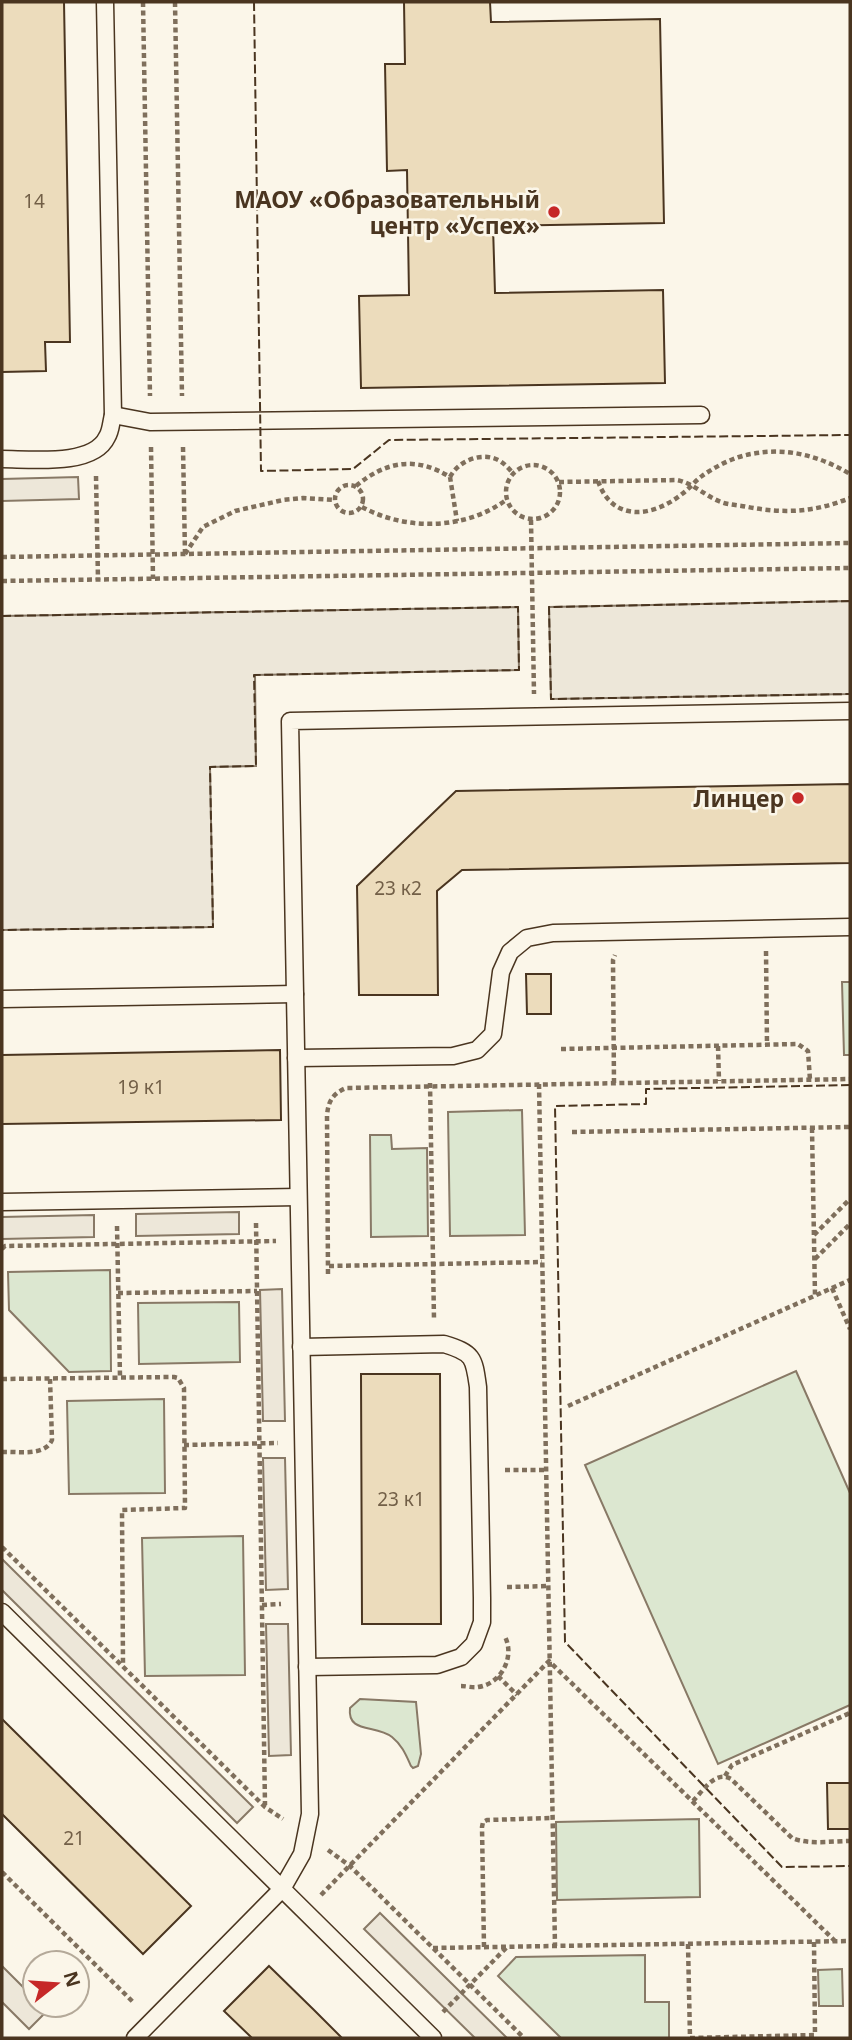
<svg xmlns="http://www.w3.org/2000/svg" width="852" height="2040" font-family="'Noto Sans',sans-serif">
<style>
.green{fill:#dce7d0;stroke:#887966;stroke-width:2}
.parking{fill:#ede7d9;stroke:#887966;stroke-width:2}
.building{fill:#ecdcbc;stroke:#4a3520;stroke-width:2}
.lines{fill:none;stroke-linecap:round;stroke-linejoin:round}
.lane-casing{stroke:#4a3520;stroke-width:19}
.path{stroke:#7f6f5c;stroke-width:4.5;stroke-dasharray:5 3.5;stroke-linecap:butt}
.lane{stroke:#fbf6e9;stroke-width:16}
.fence{stroke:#4a3520;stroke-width:2;stroke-dasharray:9 3.5;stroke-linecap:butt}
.poi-dot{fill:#c62828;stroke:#fbf6e9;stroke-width:2.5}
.labels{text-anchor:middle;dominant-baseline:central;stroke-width:5;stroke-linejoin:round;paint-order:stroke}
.number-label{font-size:19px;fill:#725f47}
.poi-label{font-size:23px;font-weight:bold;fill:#4a3520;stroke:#fbf6e9;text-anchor:end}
</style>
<rect width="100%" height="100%" fill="#fbf6e9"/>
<g class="green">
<path d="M842,982H850V1055H844Z"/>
<path d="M522,1110L525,1235L450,1236L448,1112Z"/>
<path d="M370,1135H391L392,1149L427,1148L428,1236L371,1237Z"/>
<path d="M110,1270L111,1371L69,1372L9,1310L8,1272Z"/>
<path d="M239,1302L240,1362L139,1364L138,1303Z"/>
<path d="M796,1371L850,1493V1705L718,1764L585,1465Z"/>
<path d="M164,1399L165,1493L69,1494L67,1401Z"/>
<path d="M243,1536L245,1675L145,1676L142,1538Z"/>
<path d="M360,1699L416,1702L421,1754L418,1766L413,1768L411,1766C406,1755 402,1745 392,1737C376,1724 347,1734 350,1708Z"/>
<path d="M699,1819L700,1897L557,1900L556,1822Z"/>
<path d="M645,1955V2002H669V2038H561L498,1976L516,1957Z"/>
<path d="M842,1969L843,2006H819L818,1970Z"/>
</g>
<g class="parking">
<path d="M78,477L79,499L2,501V479Z"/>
<path d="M850,601V694L551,699L549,607Z"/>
<path d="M518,607L519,670L255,675L256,766L210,767L213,927L2,930V616Z"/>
<path d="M239,1212V1234L136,1236V1214Z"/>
<path d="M94,1215V1237L2,1239V1217Z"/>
<path d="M282,1289L285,1421H263L260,1290Z"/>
<path d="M263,1458H285L288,1589L266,1590Z"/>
<path d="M2,1559L253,1807L237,1823L2,1590Z"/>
<path d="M266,1624H288L291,1755L269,1756Z"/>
<path d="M380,1913L507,2038H475L364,1929Z"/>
<path d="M2,1966L35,1999V2005H41L47,2011L29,2029L2,2002Z"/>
</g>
<g class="building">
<path d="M2,2H64L70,342H45L46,371L2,372V401Z"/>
<path d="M404,2H490L491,22L660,19L664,223L493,226L495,293L663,290L665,383L361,388L359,296L409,295L407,170L387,171L385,64H405Z"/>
<path d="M850,784V863L462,870L437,891L438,995H359L357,886L456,791Z"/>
<path d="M526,974H551V1014H527Z"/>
<path d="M280,1050L281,1120L2,1124V1055Z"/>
<path d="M361,1374H440L441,1624H362Z"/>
<path d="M2,1719L191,1906L143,1954L2,1814Z"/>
<path d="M827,1783H850V1829H828Z"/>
<path d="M269,1966L314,2010L342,2038H252L224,2011Z"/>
</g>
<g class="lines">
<defs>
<g id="lane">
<path d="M113,415L150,422L701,415"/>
<path d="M2,459C30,459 93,467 107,437C111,431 111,422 113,415L105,2"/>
<path d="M2,999L295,994"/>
<path d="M296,1058L453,1056L477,1050L493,1034L501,972L510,952L527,938L553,933L850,927"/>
<path d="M2,1202L298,1197"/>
<path d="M301,1347L444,1344C474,1353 474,1358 478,1387L482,1598V1622L474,1644L461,1657L437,1665L307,1667"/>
<path d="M2,1612L433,2038"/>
<path d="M135,2038L282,1889L302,1854L310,1814L290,721L850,711"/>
</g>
</defs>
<use href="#lane" class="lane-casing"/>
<g class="path">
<path d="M143,2L150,396"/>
<path d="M175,2L182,396"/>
<path d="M151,447L153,579"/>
<path d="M183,447L185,554"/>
<circle cx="533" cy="492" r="27"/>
<path d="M96,476L98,580"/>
<path d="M450,477C459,460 483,451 500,461C505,464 509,469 513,473"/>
<path d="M598,481C612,522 652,518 682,494C689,489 695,481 702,476C716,466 734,457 751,454C787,447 820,456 850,474"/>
<path d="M559,482L677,480C693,483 705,496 721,502C729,505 739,505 748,507C785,514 815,512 850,498"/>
<circle cx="349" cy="499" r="14"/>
<path d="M356,486C386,461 416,456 450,477L457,521"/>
<path d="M362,507C406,531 465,530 506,500"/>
<path d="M531,520L534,694"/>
<path d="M185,554L203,527L235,511L283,500L303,498L335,500"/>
<path d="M2,557L850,543"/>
<path d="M2,581L850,568"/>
<path d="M766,951L767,1045"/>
<path d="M718,1046L719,1081"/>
<path d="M561,1049L798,1044L808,1051L810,1080"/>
<path d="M430,1083L434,1319"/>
<path d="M614,1083L613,960L615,955"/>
<path d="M539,1084L555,1946"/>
<path d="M812,1128L815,1295"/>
<path d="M572,1132L850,1127"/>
<path d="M256,1223L265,1805"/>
<path d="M117,1226L120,1377"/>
<path d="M814,1235L850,1199"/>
<path d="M2,1249L5,1246L276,1241"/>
<path d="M815,1259L850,1224"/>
<path d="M329,1266L542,1262"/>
<path d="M328,1274L327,1116C328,1102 332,1094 346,1088L850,1079"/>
<path d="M832,1288L850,1329"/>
<path d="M118,1293L257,1291"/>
<path d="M2,1379L174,1377L178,1378L184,1388L185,1508L122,1510L123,1665"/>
<path d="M568,1406L850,1280"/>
<path d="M184,1445L278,1443"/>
<path d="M2,1452C17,1451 45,1457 52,1440L50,1379"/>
<path d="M505,1470H546"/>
<path d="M2,1547L265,1807L283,1819"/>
<path d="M507,1587L548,1586"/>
<path d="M262,1605L281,1604"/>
<path d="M498,1676L517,1695"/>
<path d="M461,1686C466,1686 473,1688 478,1687C502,1684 516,1655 504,1635"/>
<path d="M725,1776L732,1765L850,1713"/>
<path d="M693,1801C703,1791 715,1770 731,1779L792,1838C809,1845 832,1841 850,1841"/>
<path d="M328,1850L350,1866L524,2038"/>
<path d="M2,1872L134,2003"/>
<path d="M321,1895L549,1661L835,1941"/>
<path d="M814,1942L815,2035"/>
<path d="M688,1944L690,2038"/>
<path d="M484,1947L482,1827L483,1822L487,1820L552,1818"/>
<path d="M433,1948L850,1941"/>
<path d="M443,2012L507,1947"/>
<path d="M690,2038L815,2035"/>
</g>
<use href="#lane" class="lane"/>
<g class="fence">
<path d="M254,2L261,471L353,469L389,440L850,435"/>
<path d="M850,601L549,607L551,699L850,694"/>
<path d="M2,616L518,607L519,670L254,675L256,766L210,767L213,927L2,930"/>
<path d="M850,1085L646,1089V1104L555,1106L565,1642L782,1867L850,1866"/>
</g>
</g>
<g class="poi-dot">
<circle cx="554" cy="212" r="7"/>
<circle cx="798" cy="798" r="7"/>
</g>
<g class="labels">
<g class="number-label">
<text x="34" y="201">14</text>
<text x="398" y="888">23 к2</text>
<text x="141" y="1087">19 к1</text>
<text x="401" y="1499">23 к1</text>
<text x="74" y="1838">21</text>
</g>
<g class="poi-label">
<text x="540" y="199">МАОУ «Образовательный<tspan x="540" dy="26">центр «Успех»</tspan></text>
<text x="784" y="798">Линцер</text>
</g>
</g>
<rect width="852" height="2040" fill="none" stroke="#4a3520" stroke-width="7"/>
<g transform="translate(56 1984) rotate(73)"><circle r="33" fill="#fbf6e9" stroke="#b4a999" stroke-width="2"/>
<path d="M0-5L12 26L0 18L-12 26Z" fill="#c62828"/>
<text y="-10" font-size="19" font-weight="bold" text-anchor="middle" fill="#4a3520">N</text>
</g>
</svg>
